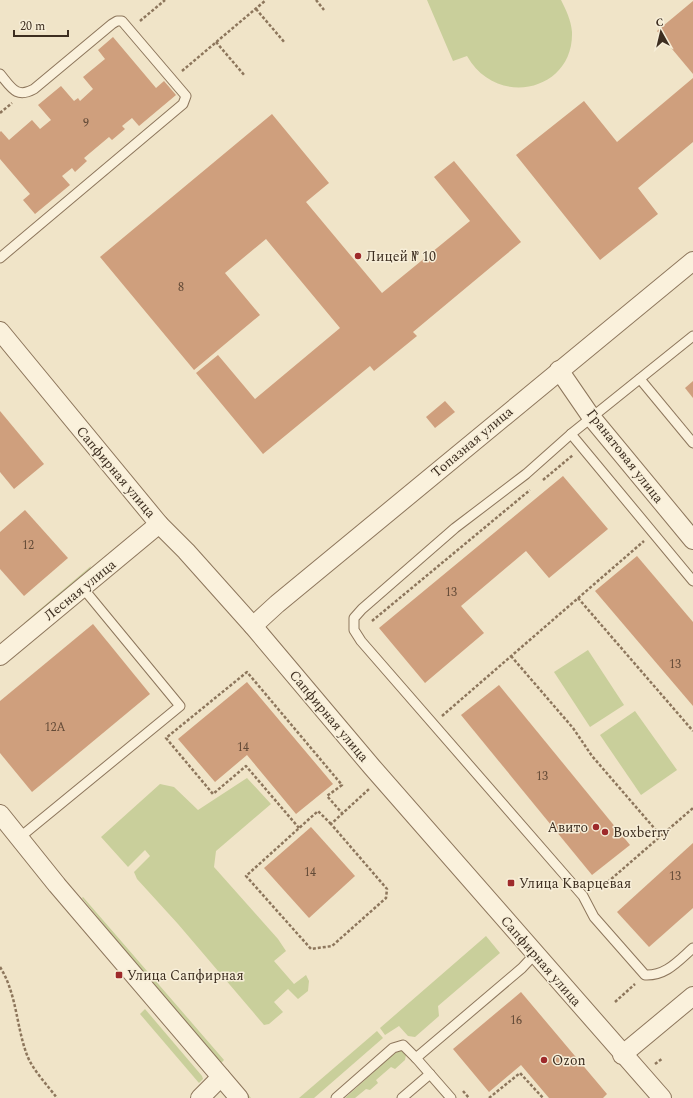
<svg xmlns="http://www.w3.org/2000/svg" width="693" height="1098" font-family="Spectral,serif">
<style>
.green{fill:#c9cf9b}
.building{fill:#cf9f7d}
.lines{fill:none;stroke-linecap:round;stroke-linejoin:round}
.service-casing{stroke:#8d765c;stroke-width:11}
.minor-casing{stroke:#8d765c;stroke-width:20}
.path{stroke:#8d765c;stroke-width:2.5;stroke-dasharray:3 2;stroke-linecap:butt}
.service{stroke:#faf1dc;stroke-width:9}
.minor{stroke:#faf1dc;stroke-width:18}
.poi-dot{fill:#9e2a2b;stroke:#f7eed8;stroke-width:1.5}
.labels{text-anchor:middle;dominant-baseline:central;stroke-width:3;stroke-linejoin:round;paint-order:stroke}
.number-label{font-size:12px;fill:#624a37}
.poi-label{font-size:14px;fill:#3d2e20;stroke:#f7eed8;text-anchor:start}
.street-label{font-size:14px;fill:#3d2e20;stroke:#f7eed8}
</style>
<rect width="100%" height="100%" fill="#f0e4c8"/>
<g class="green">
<path d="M427,0H561C566,10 571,20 572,32C574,91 497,109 467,56L453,61Z"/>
<path d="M91,566L88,574L31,622L24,623Z"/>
<path d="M588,650L624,705L590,727L554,672Z"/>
<path d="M635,711L677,770L641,795L600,735Z"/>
<path d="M247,778L271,804L216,851L214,867L278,939L286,951L274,961L294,984L306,975L309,981L308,991L298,999L288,989L274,1002L283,1012L269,1024L264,1025L178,924L137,879L134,872L150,856L145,850L128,867L101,837L160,784L174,787L198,810Z"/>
<path d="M83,897L224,1060L221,1063L251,1098H246L82,898Z"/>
<path d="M486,936L500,953L438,1006L439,1016L415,1037L408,1036L399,1026L385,1035L380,1028Z"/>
<path d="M145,1009L202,1076L203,1079L199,1083L140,1014Z"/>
<path d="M377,1031L383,1038L314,1098H299Z"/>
<path d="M402,1050L406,1055L405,1060L395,1069L391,1067L376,1080L378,1083L370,1090L366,1089L355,1098H345L397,1051Z"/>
</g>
<g class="building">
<path d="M693,1V74L657,31Z"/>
<path d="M113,37L156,88L164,81L176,95L139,126L132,118L122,126L125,129L112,140L109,137L84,158L87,161L75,172L72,168L62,176L70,185L35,214L23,200L30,194L0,159V132L1,131L9,140L32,120L40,129L51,120L38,105L61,86L74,101L78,98L80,101L93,89L83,77L105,59L98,50Z"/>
<path d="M693,78V142L638,188L658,214L600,260L516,155L584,101L617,142Z"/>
<path d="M272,114L329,183L306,202L382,293L470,221L434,177L454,161L521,242L413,332L417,336L374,371L370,366L263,454L196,373L218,355L255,399L340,328L266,239L225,273L260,315L194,370L100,257Z"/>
<path d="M693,381V398L685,388Z"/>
<path d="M445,401L455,412L435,428L426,417Z"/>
<path d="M0,411L44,464L14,489L0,472Z"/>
<path d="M563,476L608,529L549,578L526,551L461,606L484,633L425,683L379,628Z"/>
<path d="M25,510L68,558L24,596L0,569V532Z"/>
<path d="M637,556L693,622V706L595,591Z"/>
<path d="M93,624L150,694L32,792L0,753V701Z"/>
<path d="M247,682L333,784L296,814L247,755L215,782L178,739Z"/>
<path d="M499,685L630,845L592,875L461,715Z"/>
<path d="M311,827L355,876L309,918L264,868Z"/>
<path d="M693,843V908L649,947L617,912Z"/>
<path d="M521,992L607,1094L603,1098H549L521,1065L489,1092L453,1049Z"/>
</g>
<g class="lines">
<defs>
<g id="service">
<path d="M0,74C11,87 16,99 34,89L112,24L117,21H122L186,96L183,104L0,258"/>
<path d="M693,336L571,434L526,474L455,528L362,609L354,618V630L361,641L583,896L594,917L645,975C666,976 678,961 693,948"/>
<path d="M640,379L693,443"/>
<path d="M571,434L693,581"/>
<path d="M19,838L180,706L82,587"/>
<path d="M416,1058L451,1098"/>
<path d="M336,1098L393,1048L403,1045L416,1058L522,968L535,954"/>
<path d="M402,1098L430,1074"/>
</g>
<g id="minor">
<path d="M0,331L159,524L186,551L253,626L372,767L662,1098"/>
<path d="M559,370L592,418L693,540"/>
<path d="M253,626L277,604L693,261"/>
<path d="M0,656L159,524"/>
<path d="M0,814L57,885L239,1098"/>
<path d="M622,1055L693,996"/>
<path d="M200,1098L221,1077"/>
</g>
</defs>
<use href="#service" class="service-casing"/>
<use href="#minor" class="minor-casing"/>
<g class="path">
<path d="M316,0L324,10"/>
<path d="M256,9L285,43"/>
<path d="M140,21L165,0"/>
<path d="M216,42L245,76"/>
<path d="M182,71L266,0"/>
<path d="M0,113L12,103"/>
<path d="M543,480L573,455"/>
<path d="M578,598L693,731"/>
<path d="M372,621L530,490"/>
<path d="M511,656L573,728L592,756L661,836"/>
<path d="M442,716L644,541"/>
<path d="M331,824L318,811L246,876L311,949L332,946L386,898L387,889L331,824L369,789"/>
<path d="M299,828L246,766L213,794L166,738L247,672L342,785L327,796L342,813"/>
<path d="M593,888L598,883L602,887L693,808"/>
<path d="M0,967C17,994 16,1026 27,1055C32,1069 48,1086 57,1098"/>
<path d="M615,1002L635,984"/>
<path d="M655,1064L663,1058"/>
<path d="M463,1091L469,1098"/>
<path d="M489,1098L520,1073L543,1098"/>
</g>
<use href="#service" class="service"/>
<use href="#minor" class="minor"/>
</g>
<g class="poi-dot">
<circle cx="358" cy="256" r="4"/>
<circle cx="596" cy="827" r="4"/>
<circle cx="605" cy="832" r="4"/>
<rect x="507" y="879" width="8" height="8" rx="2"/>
<rect x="115" y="971" width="8" height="8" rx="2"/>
<circle cx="544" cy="1060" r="4"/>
</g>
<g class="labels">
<g class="number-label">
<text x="86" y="123">9</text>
<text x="181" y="287">8</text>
<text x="28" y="545">12</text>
<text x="451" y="592">13</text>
<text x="675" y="664">13</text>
<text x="55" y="727">12А</text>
<text x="243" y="747">14</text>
<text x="542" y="776">13</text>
<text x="310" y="872">14</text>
<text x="675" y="876">13</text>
<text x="516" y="1020">16</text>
</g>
<g class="poi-label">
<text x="366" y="256">Лицей № 10</text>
<text x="588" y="827" text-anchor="end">Авито</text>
<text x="613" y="832">Boxberry</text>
<text x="519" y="883">Улица Кварцевая</text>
<text x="127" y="975">Улица Сапфирная</text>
<text x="552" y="1060">Ozon</text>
</g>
<g class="street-label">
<text transform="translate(472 442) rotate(-40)">Топазная улица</text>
<text transform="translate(625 456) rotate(52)">Гранатовая улица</text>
<text transform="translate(116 472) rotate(50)">Сапфирная улица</text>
<text transform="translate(80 590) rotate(-39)">Лесная улица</text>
<text transform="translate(329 716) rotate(50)">Сапфирная улица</text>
<text transform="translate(541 961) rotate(49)">Сапфирная улица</text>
</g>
</g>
<g transform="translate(661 32) rotate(352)" stroke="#f7eed8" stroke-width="3" paint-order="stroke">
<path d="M0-3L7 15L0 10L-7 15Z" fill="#3d2e20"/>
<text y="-6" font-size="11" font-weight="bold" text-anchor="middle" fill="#3d2e20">С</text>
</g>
<path d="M14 30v6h54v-6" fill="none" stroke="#3d2e20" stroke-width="2"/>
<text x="20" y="30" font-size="12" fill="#3d2e20" stroke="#f7eed8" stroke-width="3" paint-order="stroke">20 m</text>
</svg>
